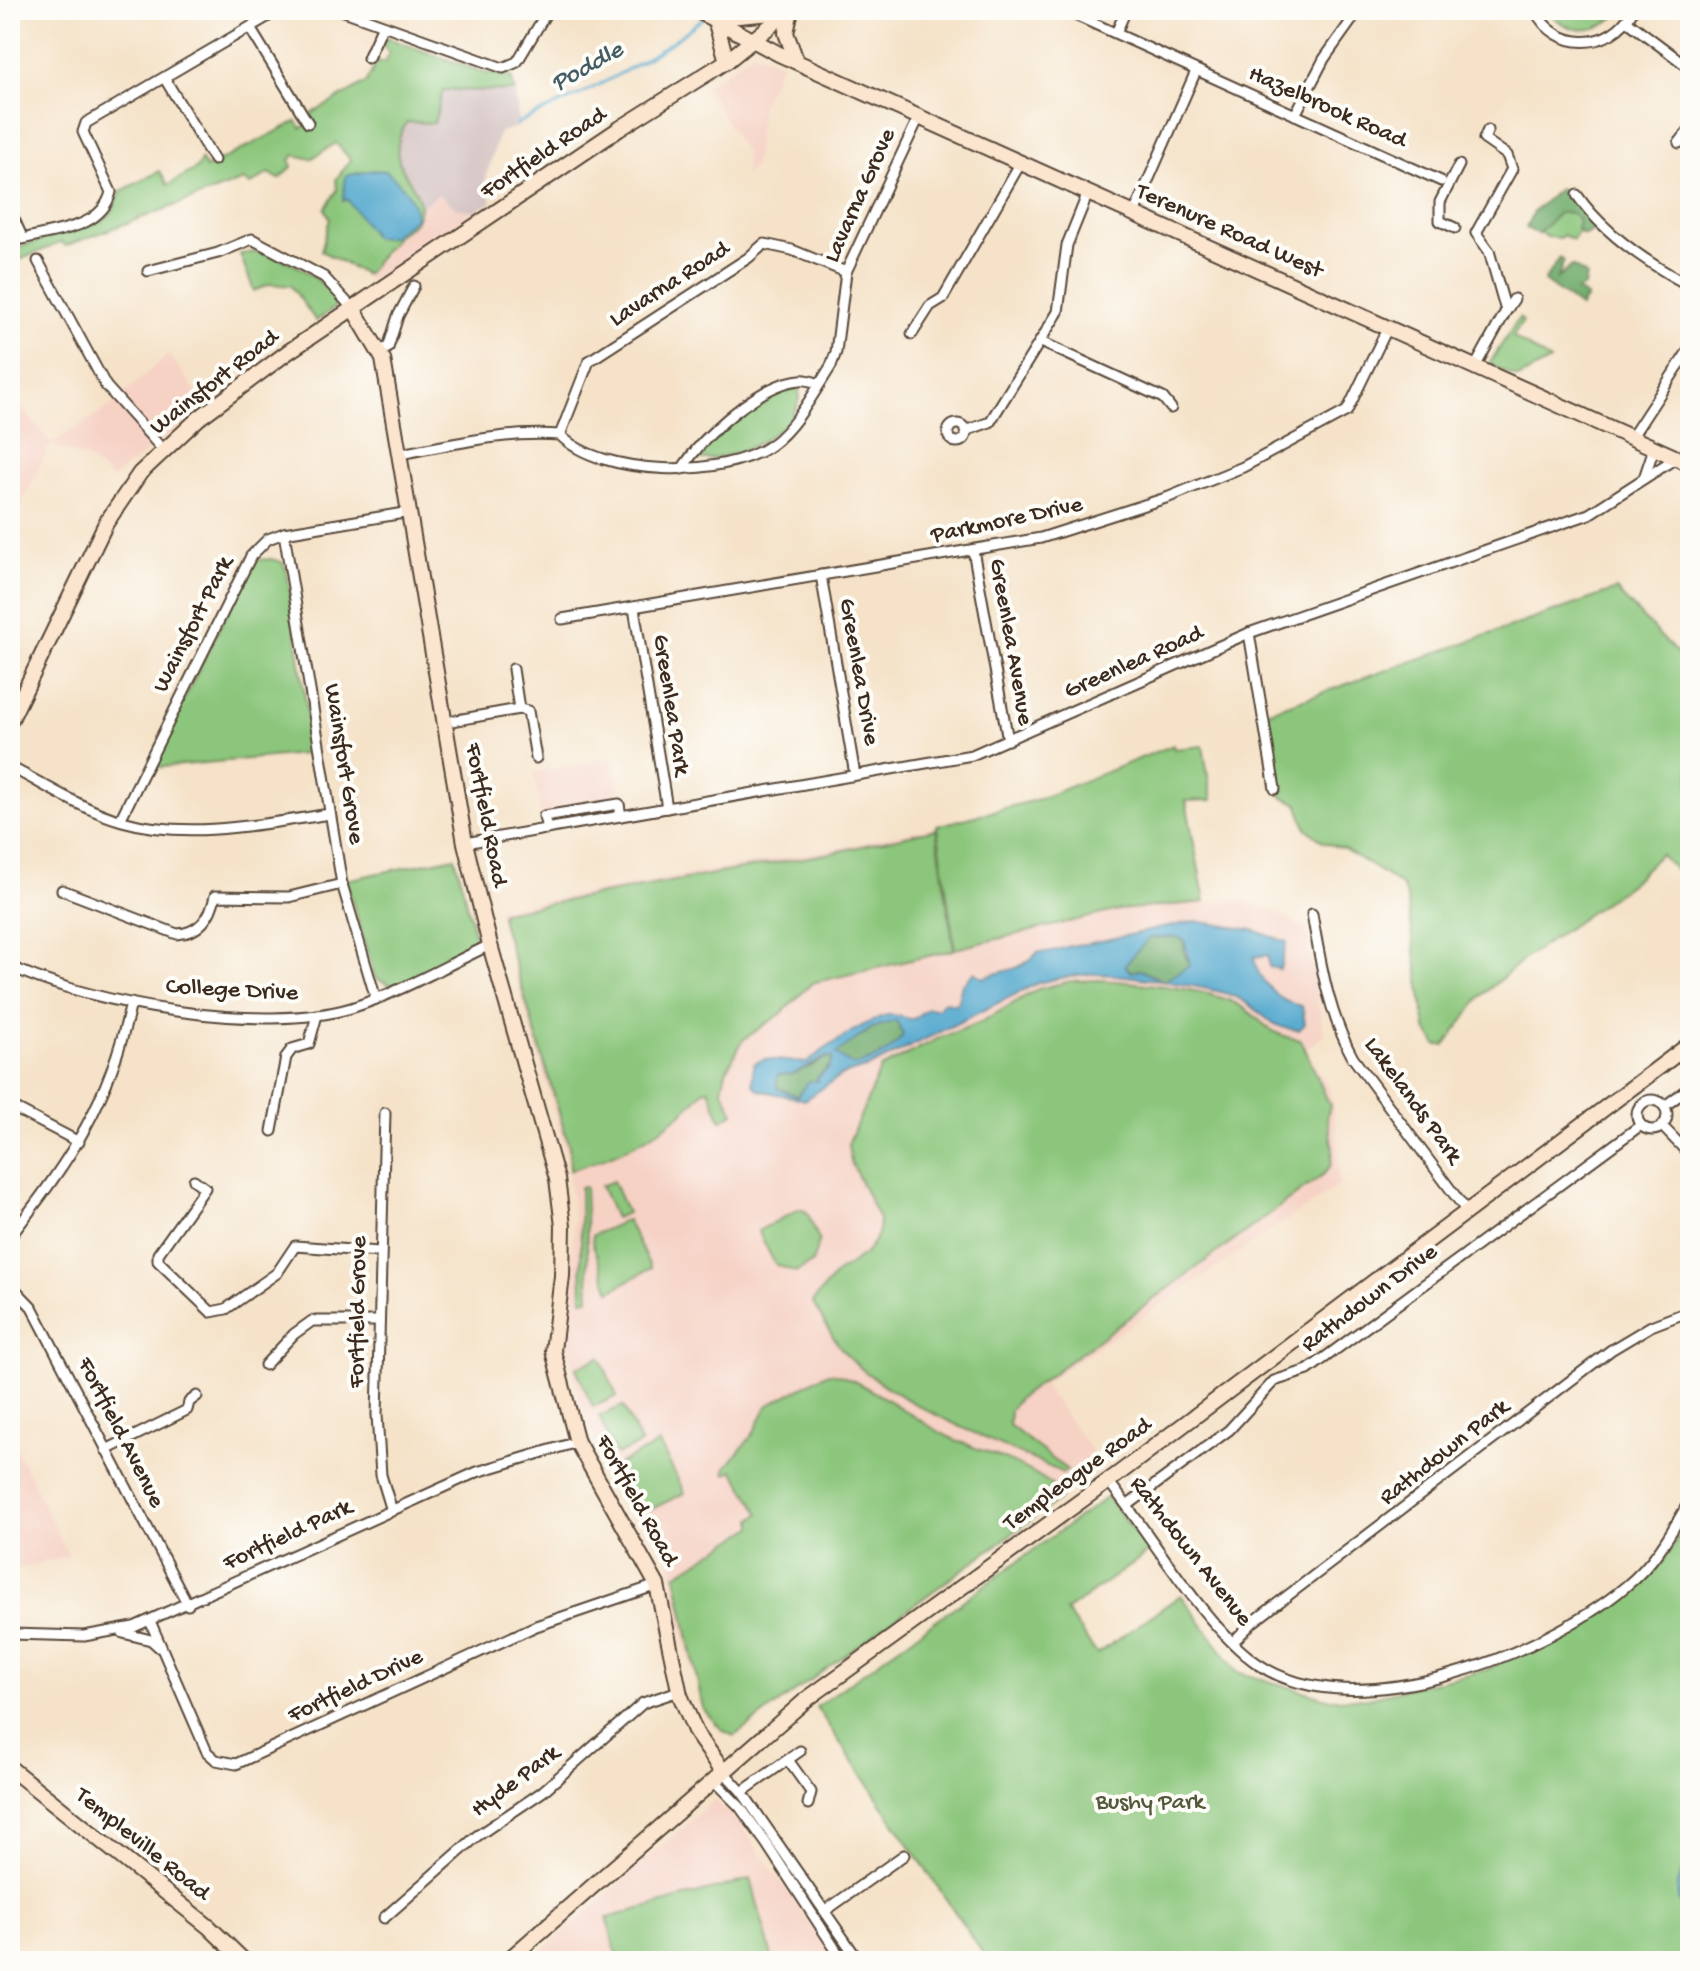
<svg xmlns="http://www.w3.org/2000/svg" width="1700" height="1971" font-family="'Gochi Hand',sans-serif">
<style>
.built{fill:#f6d2c5}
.industrial{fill:#d1bfbf}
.green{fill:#8bc67c;stroke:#63784d;stroke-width:2}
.forest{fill:#70ab6c;stroke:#566a45;stroke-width:2}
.water{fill:#52a8ce;stroke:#466976;stroke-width:2;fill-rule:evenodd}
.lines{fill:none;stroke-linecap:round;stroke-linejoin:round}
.stream{stroke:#52a8ce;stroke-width:3}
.street-casing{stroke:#574638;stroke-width:13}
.secondary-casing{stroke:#574638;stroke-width:18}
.street{stroke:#fff;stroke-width:9}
.secondary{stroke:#fbe5cf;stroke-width:14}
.labels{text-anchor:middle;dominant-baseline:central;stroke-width:8;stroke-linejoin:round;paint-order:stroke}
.street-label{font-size:24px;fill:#3b2a1e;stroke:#fdfcf7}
.park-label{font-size:24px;fill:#53593a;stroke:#fdfcf7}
.water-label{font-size:26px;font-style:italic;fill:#445c64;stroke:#fdfcf7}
</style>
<rect width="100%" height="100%" fill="#fdfcf7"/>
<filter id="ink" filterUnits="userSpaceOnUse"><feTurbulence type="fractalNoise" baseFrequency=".0125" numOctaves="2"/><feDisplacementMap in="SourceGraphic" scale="16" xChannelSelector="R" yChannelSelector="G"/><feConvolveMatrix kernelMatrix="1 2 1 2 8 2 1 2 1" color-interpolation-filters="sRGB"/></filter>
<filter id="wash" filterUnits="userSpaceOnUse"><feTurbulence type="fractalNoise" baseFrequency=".006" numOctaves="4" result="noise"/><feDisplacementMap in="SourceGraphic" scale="32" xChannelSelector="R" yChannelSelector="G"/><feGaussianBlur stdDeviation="1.8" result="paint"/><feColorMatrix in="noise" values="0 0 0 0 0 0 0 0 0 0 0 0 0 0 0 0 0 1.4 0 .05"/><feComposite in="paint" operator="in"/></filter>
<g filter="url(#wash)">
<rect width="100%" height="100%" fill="#f5e2c8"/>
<g class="built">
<path d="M754,52L782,63L761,105L754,167L745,175V153L705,86Z"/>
<path d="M439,193L456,208L474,211L370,282L366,275L373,265L382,259L397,236L416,222L420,207Z"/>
<path d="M169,354L205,405L112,479L87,458L50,445L10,527V392L51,444L109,407Z"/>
<path d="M1173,745L1184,794L1212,800L1186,801L1205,902H1246L1276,912L1305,928L1324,1034L1306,1050L1331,1091L1338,1138L1339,1185L1043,1384L1104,1468L1095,1477L1082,1480L1068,1474L1058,1487L1061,1498L734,1736L722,1730L703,1709L678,1616L671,1553L627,1505L609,1476L578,1396L568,1343L574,1223L567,1157L497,909L847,846L937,826L1039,799Z"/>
<path d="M613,759L622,809L542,822L534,772Z"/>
<path d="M10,1436L69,1556L10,1571Z"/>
<path d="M714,1800L739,1822L836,1961H541L537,1955Z"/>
</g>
<path class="industrial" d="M443,90L515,91L519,127L499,132L485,182L492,202L474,211L456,208L439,194L420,207L419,197L396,157V139L407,122Z"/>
<g class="green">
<path d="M1548,10H1620C1601,36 1567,36 1548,10Z"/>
<path d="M387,38L485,73L511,77L515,91L443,90L434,123L407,122C375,172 435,185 416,220C413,227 403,230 397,236C386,248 375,262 366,275L321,251L330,218L325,209L337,190L336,179L351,160L336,143L311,159L295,155L290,160L292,167L279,179L269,173L250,185L244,180L65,246L62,242L10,264V250L102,221L112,212L121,191L160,171L168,185L197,168L201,160L206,168L297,121L301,128L314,121L311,114L366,83L377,62L385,63L389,53L382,45Z"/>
<path d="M1553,194L1585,223L1573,240L1563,235L1560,238L1547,237L1531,226Z"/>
<path d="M256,252C289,258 316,273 336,300L334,308L316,321L291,286L270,284L254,291L240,254Z"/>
<path d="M1519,318L1523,321L1513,337L1550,361L1518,378L1489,364Z"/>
<path d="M787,389H799C805,429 732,462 699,459L697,455C717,427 755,402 787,389Z"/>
<path d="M271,559L282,562L287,571L313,753L150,768L249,569L259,560Z"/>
<path d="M1616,590L1690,667V885L1660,854L1629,885L1524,959L1481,996L1445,1046L1437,1045L1426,1029L1407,897L1401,885L1344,849L1323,842L1306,828L1297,803L1282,797L1267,712Z"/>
<path d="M1173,745L1174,749L1203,746L1212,800L1186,801L1205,902L1119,910L955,949L937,826L1039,799Z"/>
<path d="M936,829L954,950L812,983L782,1013L743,1040L726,1071L722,1089L734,1113L721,1120L709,1089L704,1090C672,1131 619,1155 570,1170L569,1146L501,918L502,912L831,853Z"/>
<path d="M455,857L477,944L394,987L375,978L346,880Z"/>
<path d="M1099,980C1135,982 1200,988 1233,1002C1263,1016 1262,1034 1301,1040L1330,1106L1327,1116L1333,1149L1331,1165L1324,1174L1018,1399L1010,1410L1009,1425L1067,1470L1063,1473C1003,1445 889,1402 846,1354C832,1339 823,1319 812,1302L836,1274L865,1254L878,1235L879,1219L851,1162L848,1144L881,1068L937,1039L981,1022L1038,989L1072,981Z"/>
<path d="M613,1181L627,1213L615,1218L601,1186Z"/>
<path d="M580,1187H585L589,1299H582Z"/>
<path d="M799,1209L807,1212L819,1240L812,1263L795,1272L775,1264L758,1231Z"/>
<path d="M627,1220L651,1268L610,1291L592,1242L593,1235Z"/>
<path d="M600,1357L617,1396L593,1407L576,1368Z"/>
<path d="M828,1373C854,1373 920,1423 949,1437C976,1450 1052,1471 1061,1498L734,1736L722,1730L703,1709L676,1575L753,1527V1519L760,1513L733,1470L726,1474L725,1469L753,1434L767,1406Z"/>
<path d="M623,1406L641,1444L616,1455L599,1416Z"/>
<path d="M659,1443L685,1493L637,1516L606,1471Z"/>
<path d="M1107,1497L1150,1551L1066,1611L1097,1654L1181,1595L1237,1672L1331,1699L1368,1698L1486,1670L1568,1631L1654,1573L1674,1545L1690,1513V1961H988L816,1707Z"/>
<path d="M751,1879L773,1961H618L607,1918Z"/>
</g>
<g class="forest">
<path d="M1559,189L1571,195L1596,223L1593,231L1584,235L1577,230L1579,220L1572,213H1559L1538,234L1526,228L1533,212Z"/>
<path d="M1560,258L1564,261L1557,278L1572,266L1586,275L1584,286L1577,291L1587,297L1580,307L1544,281Z"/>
<path d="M1149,937H1177L1184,940V952L1190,965L1164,981L1140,970L1131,972L1125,965Z"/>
<path d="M896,1020L903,1035C890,1054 875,1059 854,1066L835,1054L872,1028Z"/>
<path d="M827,1057L833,1058V1063L817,1077L818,1080L797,1096L777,1088V1075L810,1067Z"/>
</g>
<g class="water">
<path d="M372,170L386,171C401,184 415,196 416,218L391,237L375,238L347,199L343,201L346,176Z"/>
<path d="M1195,921L1253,930L1287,942L1280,969L1269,967L1268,955L1254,957C1256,978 1279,1004 1302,1006L1305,1024L1299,1030C1271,1030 1262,1011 1240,999C1219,987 1120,974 1093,974C1075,974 1056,979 1038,983L869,1067L842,1075L805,1100L759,1090L753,1084V1064L764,1059L807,1063C820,1051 871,1017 889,1015C897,1014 905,1019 913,1019L928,1008L937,1009L944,1002L957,1004L962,984L975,972L983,978C1005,969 1021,972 1038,952C1055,954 1069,943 1086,944ZM1177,937L1184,940L1190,965L1164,981L1140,970L1131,972L1125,965L1149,938ZM896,1021L903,1035C891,1053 875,1059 854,1066L836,1054L872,1028ZM826,1057L833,1058L829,1068L817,1078L818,1081H809L797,1096L777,1088V1075L793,1074Z"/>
<path d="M1690,1860V1921C1673,1901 1674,1880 1690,1860Z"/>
</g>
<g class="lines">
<path class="stream" d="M516,124C580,95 649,64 703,18"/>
</g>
</g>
<g filter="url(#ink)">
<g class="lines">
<defs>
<g id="street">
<path d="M341,10L503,68L517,62L548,10"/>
<path d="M1064,10L1441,181"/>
<path d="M1535,10C1556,53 1612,51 1633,10"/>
<path d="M1627,21L1687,66"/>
<path d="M250,28L308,123"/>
<path d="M1116,33L1126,10"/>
<path d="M368,58L382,27"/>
<path d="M165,79L214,160"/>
<path d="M1295,115L1324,59L1359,10"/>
<path d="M1679,143L1690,129"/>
<path d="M1577,195C1604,234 1649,264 1690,286"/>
<path d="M1134,213L1196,71"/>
<path d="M13,217L23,239C55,230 102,229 111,192L83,132L86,123L279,10"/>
<path d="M1455,228L1440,221V202L1459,165"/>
<path d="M38,261L106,386L164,451"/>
<path d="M148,271L218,253L252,239L324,277L354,310"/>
<path d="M1506,311L1514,299"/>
<path d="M912,334L930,306L943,298L1020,164"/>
<path d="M1041,342L1163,398L1171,408"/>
<path d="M379,350L388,348L398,316L414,286"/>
<path d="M1475,367L1506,311L1489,251L1476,233L1512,169L1507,155L1484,139L1488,130"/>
<circle cx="957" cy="433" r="9"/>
<path d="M965,431L990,422L1058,312L1067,245L1088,193"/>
<path d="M560,435L589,361L748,258L764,244L792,250L846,272"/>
<path d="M1631,438L1690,348"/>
<path d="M400,454C453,444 506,431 560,435C601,477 724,479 771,445C796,427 815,391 831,366L836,352L846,272L919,117"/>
<path d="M682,469C703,436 759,384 800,380C806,379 814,382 819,384"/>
<path d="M1644,478L1654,448"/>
<path d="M284,533L342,884L376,999"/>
<path d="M973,550L1008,740"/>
<path d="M821,575L855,775"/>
<path d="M634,608L667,808"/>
<path d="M562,619L1041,538L1169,497L1243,467L1347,411L1388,327"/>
<path d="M1249,633L1275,789"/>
<path d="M513,669L519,709"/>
<path d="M446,722L519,709L528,711L536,758"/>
<path d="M10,767C46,785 83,810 122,821C188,840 263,824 330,814"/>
<path d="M120,820L251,556L268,539L284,533L410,512"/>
<path d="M547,829L544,816L619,804L621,816"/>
<path d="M465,843L972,755L1249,633L1589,514L1676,458"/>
<path d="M62,890L177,934C199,933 211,917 215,896L289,897L342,884"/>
<path d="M1312,914C1321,965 1328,1012 1353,1058L1468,1213"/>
<path d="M10,966C91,1005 264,1034 351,1008C399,993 445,966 490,945"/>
<circle cx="1652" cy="1115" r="15"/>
<path d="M10,1106L79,1142"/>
<path d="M1665,1106L1690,1087"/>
<path d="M385,1113L377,1415L381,1475L392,1511"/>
<path d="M1662,1126L1690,1155"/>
<path d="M272,1131L286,1057L292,1049L309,1044L317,1015"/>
<path d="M194,1180L205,1188L158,1254V1261L211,1312L226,1309L277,1273L295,1246L380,1252"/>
<path d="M10,1237C72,1157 109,1103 131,1003"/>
<path d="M10,1284L32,1307L188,1605"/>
<path d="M265,1365L294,1334L312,1321H379"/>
<path d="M106,1450L187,1410L189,1402L197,1396"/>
<path d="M1108,1481C1150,1533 1205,1628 1258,1664C1354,1730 1545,1654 1625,1587C1655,1563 1671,1533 1690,1500"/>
<path d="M1128,1505L1229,1430L1274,1381L1308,1370L1641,1125"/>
<path d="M150,1621L207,1752L216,1760L236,1764L536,1626L657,1585"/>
<path d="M123,1633L151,1640L160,1648"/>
<path d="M10,1634L84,1636L134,1627L477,1472L577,1442"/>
<path d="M1234,1641L1253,1622L1611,1350L1651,1326L1690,1311"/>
<path d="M788,1760L811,1792L808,1804"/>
<path d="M723,1771L742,1792L859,1961"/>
<path d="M713,1780L740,1807L766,1843L843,1961"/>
<path d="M742,1792L800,1751"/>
<path d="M825,1911L904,1855"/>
<path d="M384,1918L477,1836L542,1792L643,1703L679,1691"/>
</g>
<g id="secondary">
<path d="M696,10L779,54L1690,464"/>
<path d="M791,10L786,33L796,60"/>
<path d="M716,18L783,12"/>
<path d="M715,20L727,61"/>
<path d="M354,310L383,359L465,843L490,945L557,1179L563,1226L562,1276L553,1351L577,1442L657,1585L680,1695L696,1733L723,1771"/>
<path d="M10,721L106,523L140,473L199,418L288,352L619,129L727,61L790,10"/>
<path d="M10,1768L209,1927L244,1961"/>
<path d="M507,1961L807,1699L1118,1474L1690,1044"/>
</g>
</defs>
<use href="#street" class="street-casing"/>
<use href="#secondary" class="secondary-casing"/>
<use href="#street" class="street"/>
<use href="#secondary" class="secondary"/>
</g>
</g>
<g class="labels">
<g class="street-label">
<text transform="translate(1327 108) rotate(24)">Hazelbrook Road</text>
<text transform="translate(544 154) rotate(-34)">Fortfield Road</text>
<text transform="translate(861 196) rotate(-66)">Lavarna Grove</text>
<text transform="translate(1229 232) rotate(24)">Terenure Road West</text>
<text transform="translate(670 285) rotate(-33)">Lavarna Road</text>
<text transform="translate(215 383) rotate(-38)">Wainsfort Road</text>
<text transform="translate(1007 521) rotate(-12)">Parkmore Drive</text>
<text transform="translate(194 625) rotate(-63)">Wainsfort Park</text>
<text transform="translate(1010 642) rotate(80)">Greenlea Avenue</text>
<text transform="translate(1134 663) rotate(-24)">Greenlea Road</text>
<text transform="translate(858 672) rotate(80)">Greenlea Drive</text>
<text transform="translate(670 705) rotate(81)">Greenlea Park</text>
<text transform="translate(343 764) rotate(81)">Wainsfort Grove</text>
<text transform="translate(485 815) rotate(79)">Fortfield Road</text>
<text transform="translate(232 991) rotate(3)">College Drive</text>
<text transform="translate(1412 1101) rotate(54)">Lakelands Park</text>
<text transform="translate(1370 1299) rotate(-37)">Rathdown Drive</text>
<text transform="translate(359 1312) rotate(-89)">Fortfield Grove</text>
<text transform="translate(120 1433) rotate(63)">Fortfield Avenue</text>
<text transform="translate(1445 1453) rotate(-38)">Rathdown Park</text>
<text transform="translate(1078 1475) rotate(-36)">Templeogue Road</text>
<text transform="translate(636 1501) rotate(61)">Fortfield Road</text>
<text transform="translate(288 1536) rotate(-25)">Fortfield Park</text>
<text transform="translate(1190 1552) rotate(52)">Rathdown Avenue</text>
<text transform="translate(356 1687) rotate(-25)">Fortfield Drive</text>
<text transform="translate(516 1782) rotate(-37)">Hyde Park</text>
<text transform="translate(142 1845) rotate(39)">Templeville Road</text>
</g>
<g class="park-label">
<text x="1150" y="1803">Bushy Park</text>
</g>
<g class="water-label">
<text transform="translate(588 68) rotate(-29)">Poddle</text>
</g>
</g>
<rect width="1700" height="1971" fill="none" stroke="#fdfcf7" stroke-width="40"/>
</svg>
